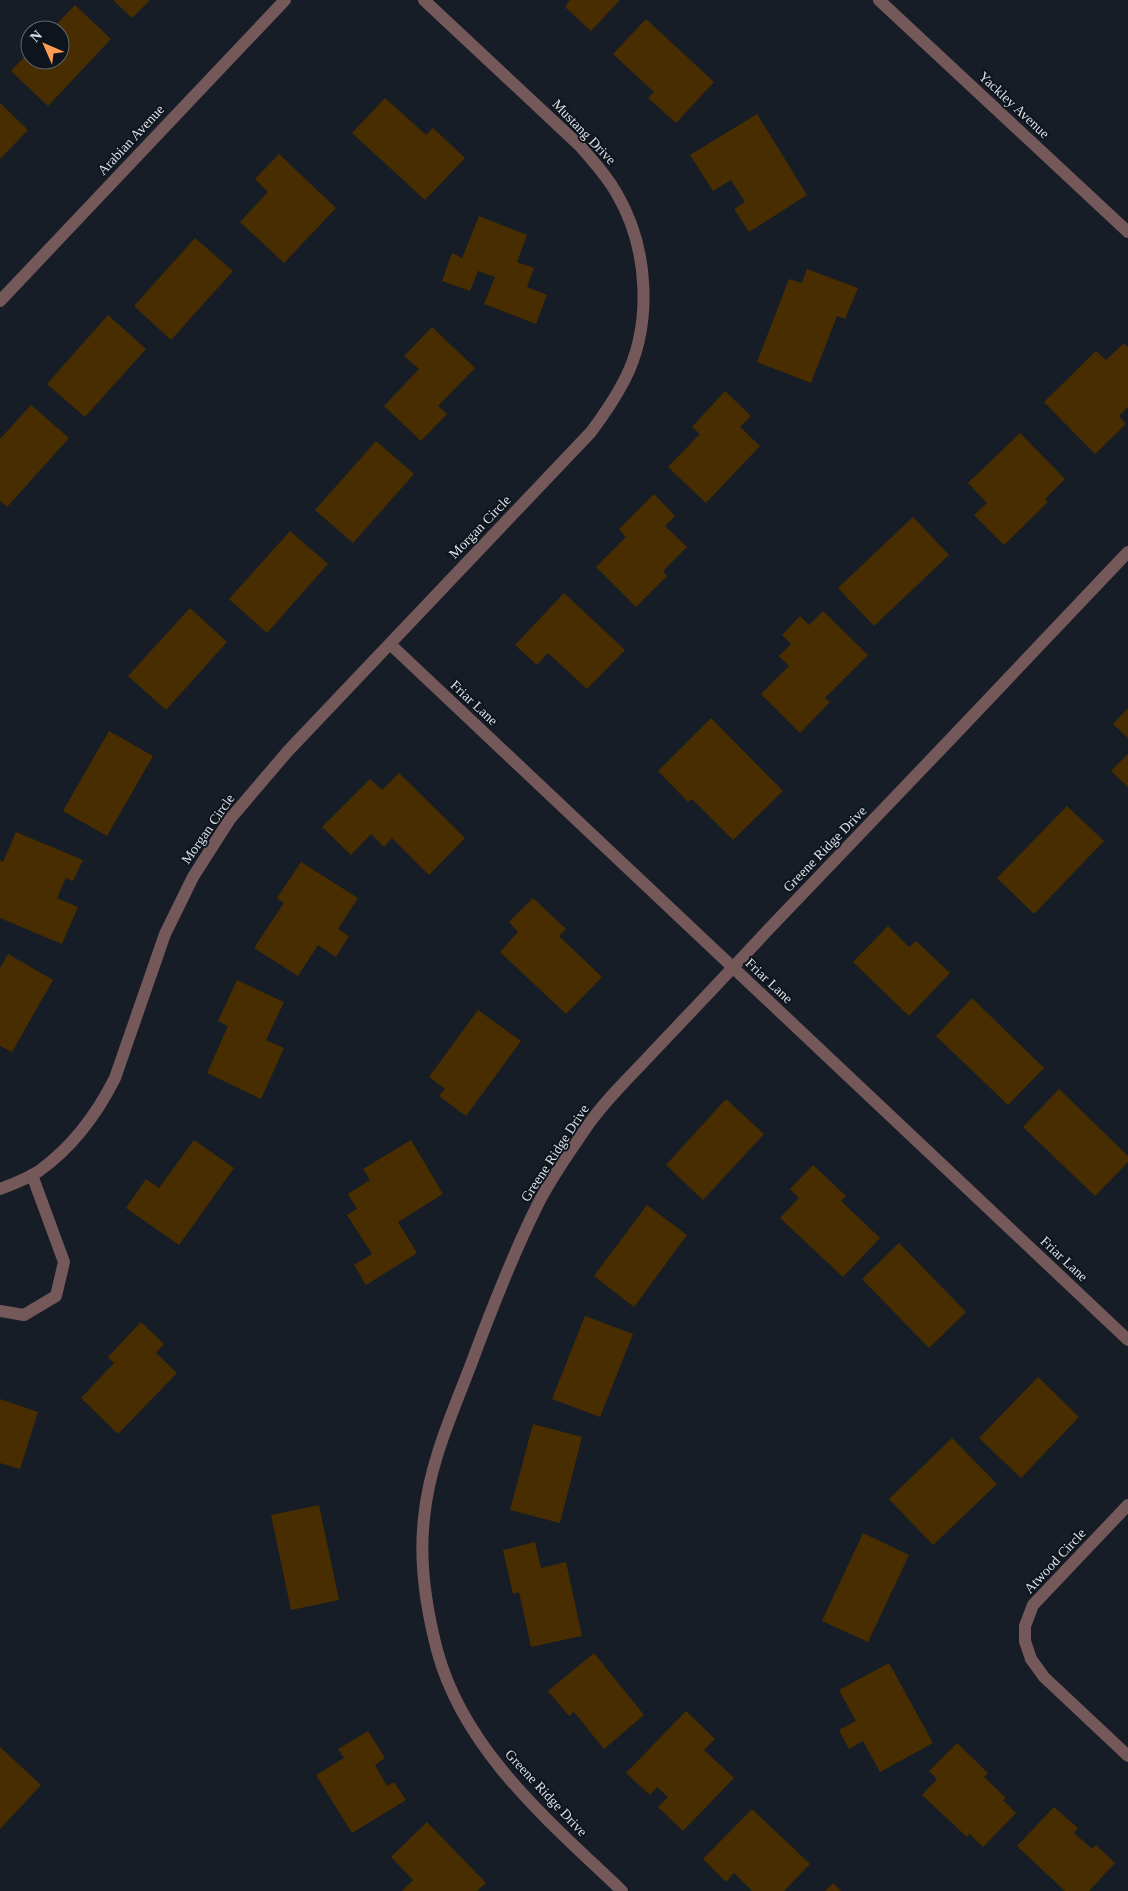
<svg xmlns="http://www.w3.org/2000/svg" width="1128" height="1891" font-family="Georgia,serif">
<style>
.building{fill:#482d00}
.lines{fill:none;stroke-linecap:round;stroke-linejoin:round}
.street{stroke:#755859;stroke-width:12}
.labels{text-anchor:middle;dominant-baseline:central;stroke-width:4;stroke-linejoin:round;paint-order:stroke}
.street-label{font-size:14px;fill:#dbe0e6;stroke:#0d141c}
</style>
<rect width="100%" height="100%" fill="#161d26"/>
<g class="building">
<path d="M113,0H150L132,18Z"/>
<path d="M570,0H620L591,31L565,7Z"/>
<path d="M75,5L111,39L48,106L11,71L30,51V60H60V30H51Z"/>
<path d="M646,19L714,82L676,123L648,98L654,92L613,54Z"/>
<path d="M385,98L426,135L433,128L465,158L425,200L352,133Z"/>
<path d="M0,103L28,130L0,159Z"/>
<path d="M757,114L807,195L749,232L734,209L745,202L731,180L713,191L690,155Z"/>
<path d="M279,154L336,208L284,263L240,222L268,192L255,179Z"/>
<path d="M479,216L527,235L517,262L534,268L527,287L547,295L536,324L484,304L495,277L478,271L470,291L442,281L452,253L462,258Z"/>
<path d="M195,238L233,271L171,340L134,306Z"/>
<path d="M807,269L858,288L845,319L837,316L811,383L757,362L789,279L802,283Z"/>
<path d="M108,315L146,349L85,417L47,384Z"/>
<path d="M432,327L475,368L438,406L447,414L421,441L384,406L419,369L404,356Z"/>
<path d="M1124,343L1128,347V407L1119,416L1126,424L1095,454L1044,402L1096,351L1106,360Z"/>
<path d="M725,391L751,416L740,427L760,446L706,503L668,467L700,434L692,427Z"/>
<path d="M31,405L69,438L7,507L0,501V439Z"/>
<path d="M1020,433L1065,479L1045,499L1048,502L1004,545L974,515L987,503L968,483Z"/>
<path d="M376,441L414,474L353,543L315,510Z"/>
<path d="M654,494L675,516L665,526L687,547L663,571L667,576L636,607L596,567L626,537L619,529Z"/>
<path d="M913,517L949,555L874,626L838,588Z"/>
<path d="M290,531L328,564L267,633L229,599Z"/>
<path d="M564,593L625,650L587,689L548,653L537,665L515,645Z"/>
<path d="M190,608L227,642L166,710L128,676Z"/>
<path d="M823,611L868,655L825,698L830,702L800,733L761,694L789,666L779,656L791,644L782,635L800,616L809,625Z"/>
<path d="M1128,708V738L1113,724Z"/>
<path d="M711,718L783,791L733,840L692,799L688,802L658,771Z"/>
<path d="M109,731L153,756L107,836L63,811Z"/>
<path d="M1128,754V787L1111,771Z"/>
<path d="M399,773L465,838L429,875L392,838L384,847L371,834L351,855L322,827L370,779L382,790Z"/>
<path d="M1067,806L1104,841L1034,914L997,878Z"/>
<path d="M16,832L83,860L73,881L66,878L57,898L78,907L62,944L0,918V860L3,862Z"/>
<path d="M301,862L358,898L338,929L349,936L336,957L318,945L298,976L254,948L284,903L277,898Z"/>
<path d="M533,898L566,929L559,936L602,977L566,1014L500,952L518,932L509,922Z"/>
<path d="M888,926L909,947L916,941L950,973L909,1016L853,962Z"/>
<path d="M8,954L53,980L12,1052L0,1046V968Z"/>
<path d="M237,980L284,1002L266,1040L284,1048L261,1099L207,1073L228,1026L218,1021Z"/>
<path d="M972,998L1044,1068L1008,1105L936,1036Z"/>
<path d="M478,1010L521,1041L466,1116L439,1096L445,1089L429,1077Z"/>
<path d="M1059,1089L1128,1156V1162L1095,1196L1023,1127Z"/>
<path d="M726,1099L764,1134L703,1200L666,1165Z"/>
<path d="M194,1140L234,1168L179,1245L126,1208L146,1179L159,1188Z"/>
<path d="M411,1140L443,1194L398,1222L417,1253L366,1285L354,1265L372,1254L347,1215L357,1209L348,1194L370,1180L363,1169Z"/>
<path d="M813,1165L846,1196L841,1201L880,1238L843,1277L780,1218L799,1198L790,1189Z"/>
<path d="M647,1205L687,1235L634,1307L594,1276Z"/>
<path d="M899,1243L966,1312L929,1348L862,1279Z"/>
<path d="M585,1316L633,1334L600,1417L552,1399Z"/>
<path d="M141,1322L164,1344L156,1353L177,1373L118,1434L81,1398L114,1363L108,1357Z"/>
<path d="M1038,1377L1079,1417L1021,1478L979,1438Z"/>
<path d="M0,1399L38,1412L20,1469L0,1463Z"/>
<path d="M533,1424L582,1437L560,1523L510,1510Z"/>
<path d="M952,1438L997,1484L933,1545L889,1499Z"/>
<path d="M319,1505L339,1600L291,1610L271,1515Z"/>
<path d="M863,1533L909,1555L868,1642L822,1621Z"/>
<path d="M535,1542L541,1568L566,1562L582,1636L531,1647L519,1592L513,1594L503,1550Z"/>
<path d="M594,1653L644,1715L604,1749L574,1712L569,1716L548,1691Z"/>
<path d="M889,1663L933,1743L880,1772L863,1741L849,1749L839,1730L856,1721L839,1690Z"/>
<path d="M686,1711L715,1739L704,1750L734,1778L683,1831L658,1807L668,1797L657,1787L650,1795L626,1773Z"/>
<path d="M368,1731L385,1758L375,1765L387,1786L394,1782L406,1800L352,1833L316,1775L344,1758L338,1749Z"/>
<path d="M957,1743L988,1773L984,1777L1006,1798L1003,1800L1016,1813L983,1847L970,1834L967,1837L922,1795L937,1779L929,1771Z"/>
<path d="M0,1747L41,1785L0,1829Z"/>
<path d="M1054,1807L1078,1828L1074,1833L1092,1849L1096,1845L1115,1863L1089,1891H1065L1017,1846Z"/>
<path d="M752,1809L810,1864L784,1891H752L734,1873L726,1882L703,1859Z"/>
<path d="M427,1822L486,1883L477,1891H402L413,1880L391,1857Z"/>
<path d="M833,1883L841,1891H825Z"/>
</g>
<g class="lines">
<g class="street">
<path d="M879,0L1128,232"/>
<path d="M0,301L285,0"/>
<path d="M390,644L1128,1340"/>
<path d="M0,1189C13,1184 27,1179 39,1171C71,1148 97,1114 115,1078L165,934L193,877L230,819L288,751L591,432C603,416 614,400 624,381C653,325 649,249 617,194C607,176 594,162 580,146L424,0"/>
<path d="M0,1311L24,1315L56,1296L64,1262L32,1175"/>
<path d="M1128,1505L1033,1605L1025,1626V1641L1031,1659L1044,1677L1128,1756"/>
<path d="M622,1891C549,1821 464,1751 437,1650C426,1608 419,1562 424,1518C429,1465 451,1416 470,1367C490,1313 511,1258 537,1206C550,1179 569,1153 586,1128C604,1101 630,1077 652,1053C690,1013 728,973 766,932C887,806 1008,679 1128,552"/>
</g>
</g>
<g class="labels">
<g class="street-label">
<text transform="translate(1014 105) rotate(43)">Yackley Avenue</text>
<text transform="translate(584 132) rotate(46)">Mustang Drive</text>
<text transform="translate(131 140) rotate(-47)">Arabian Avenue</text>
<text transform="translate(480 527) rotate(-46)">Morgan Circle</text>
<text transform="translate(474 703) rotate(43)">Friar Lane</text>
<text transform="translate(208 829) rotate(-55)">Morgan Circle</text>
<text transform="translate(825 849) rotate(-46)">Greene Ridge Drive</text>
<text transform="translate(769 981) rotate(43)">Friar Lane</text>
<text transform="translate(555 1153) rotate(-57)">Greene Ridge Drive</text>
<text transform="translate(1064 1259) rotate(43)">Friar Lane</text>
<text transform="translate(1055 1561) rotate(-47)">Atwood Circle</text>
<text transform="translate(546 1793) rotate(47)">Greene Ridge Drive</text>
</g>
</g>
<g transform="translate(45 45) rotate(315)"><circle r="24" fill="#0d141c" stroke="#5f666d"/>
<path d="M0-4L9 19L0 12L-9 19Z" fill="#fc9d53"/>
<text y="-8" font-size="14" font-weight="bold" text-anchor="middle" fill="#dbe0e6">N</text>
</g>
</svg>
